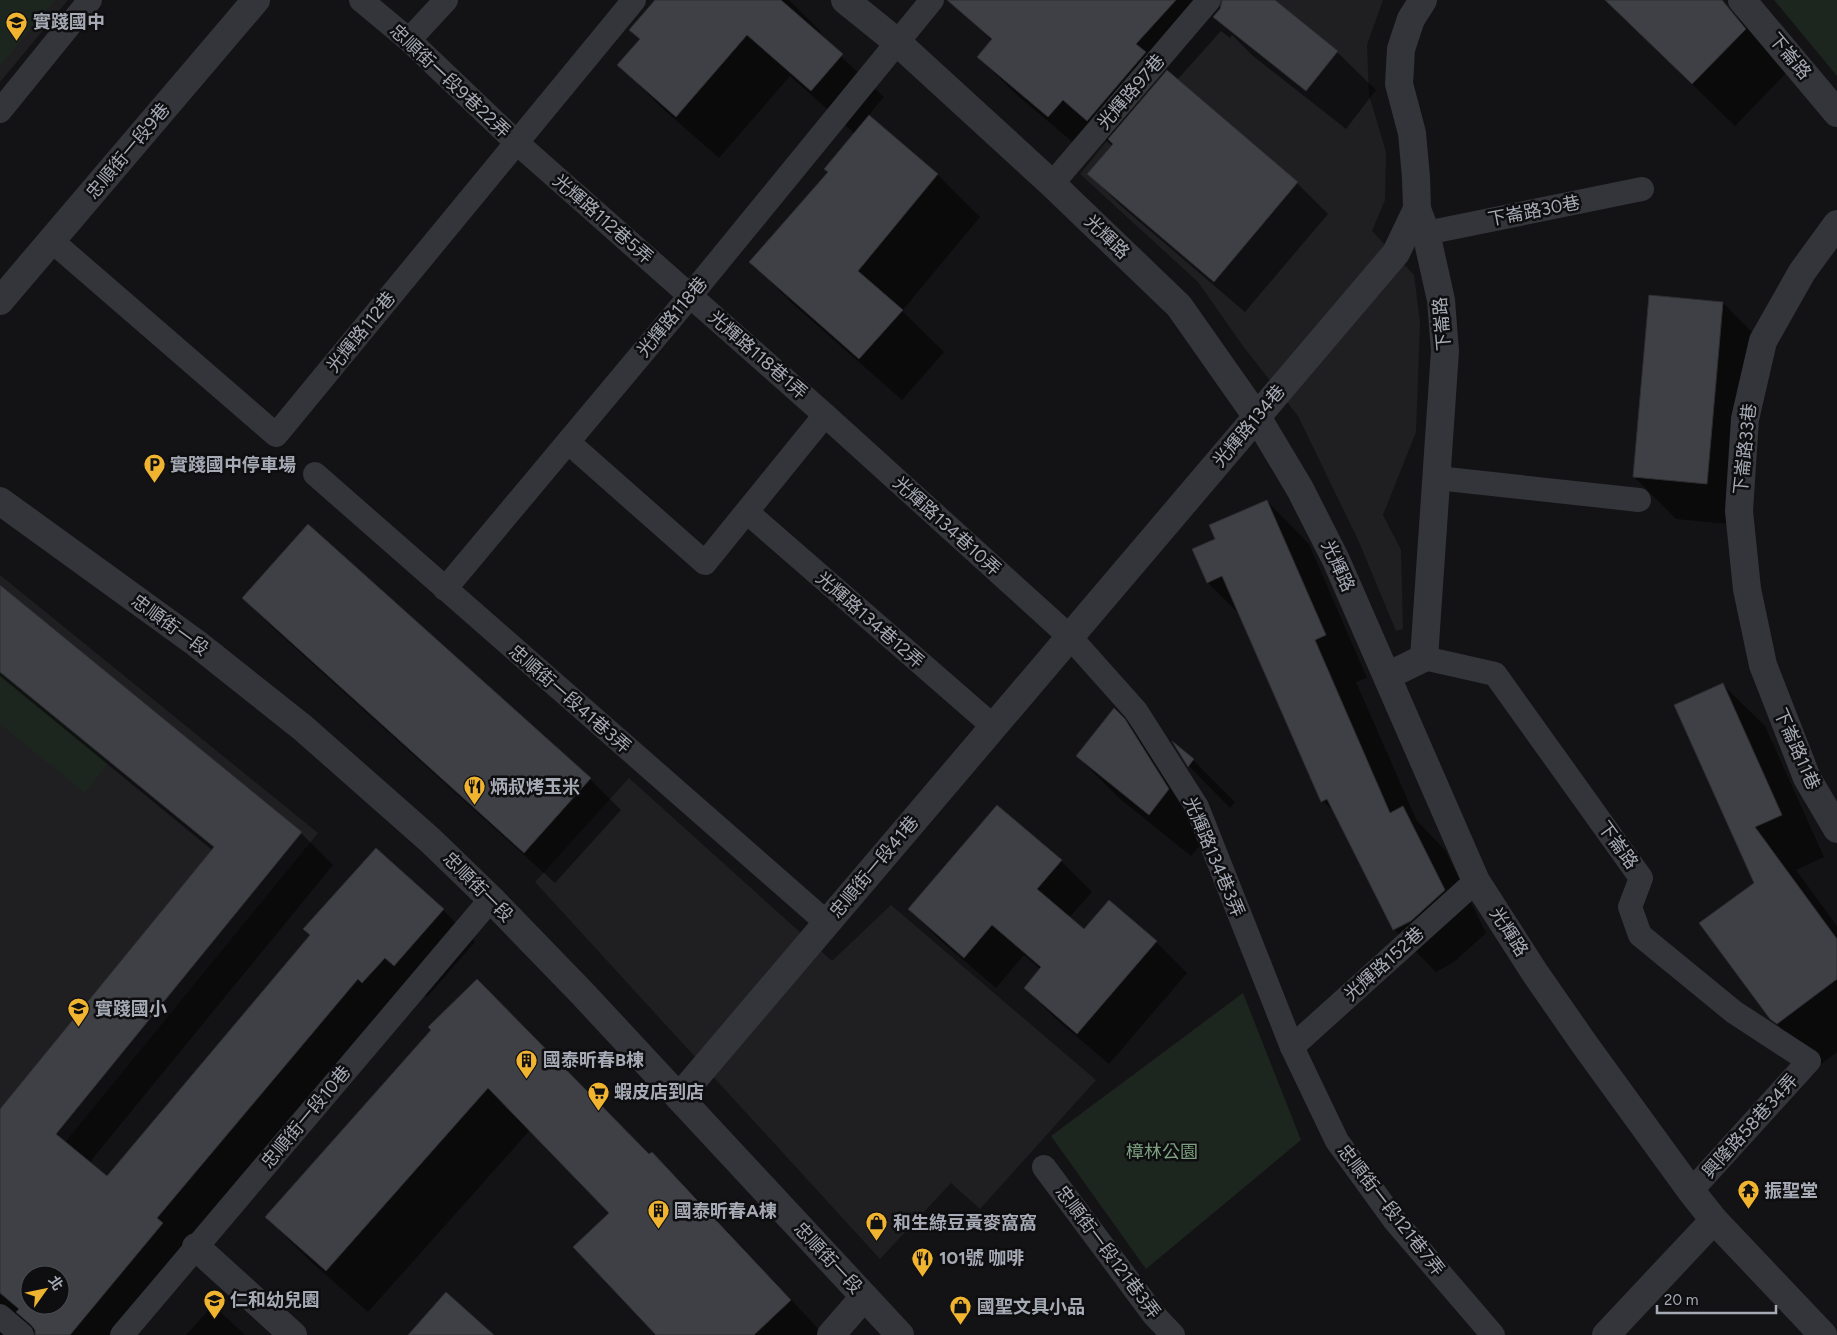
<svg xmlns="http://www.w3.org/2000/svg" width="1837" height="1335" font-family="Figtree,'Noto Sans TC',sans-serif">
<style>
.built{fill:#1f1f22}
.green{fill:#1d251f}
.shadow{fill:#0007;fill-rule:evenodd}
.building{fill:#3f4045;stroke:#2d2d31;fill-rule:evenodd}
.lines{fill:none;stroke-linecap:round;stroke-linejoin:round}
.service{stroke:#34353a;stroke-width:24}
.minor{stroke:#34353a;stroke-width:28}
.tertiary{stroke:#34353a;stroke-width:28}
.labels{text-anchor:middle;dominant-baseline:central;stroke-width:5;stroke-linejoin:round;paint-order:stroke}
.poi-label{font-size:18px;font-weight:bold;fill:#a5aab5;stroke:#0e0e10;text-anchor:start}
.street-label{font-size:18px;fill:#a5aab5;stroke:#0e0e10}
.park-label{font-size:18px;fill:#7ca07f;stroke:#0e0e10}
</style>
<rect width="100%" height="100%" fill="#131315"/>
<g class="built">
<path d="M0,0H68L0,82Z"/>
<path d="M1221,0H1383L1367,45L1369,95L1386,152L1385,200L1372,231L1414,275L1420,322L1416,432L1383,515L1401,550L1403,629L1396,631L1359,542L1298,416L1243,346L1198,282L1080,174Z"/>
<path d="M0,575L318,833L0,1222Z"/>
<path d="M629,778L832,961L891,905L1096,1080L980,1209L951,1183L880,1259L535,882Z"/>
</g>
<g class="green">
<path d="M0,0H55L0,66Z"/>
<path d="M1774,0H1837V76Z"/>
<path d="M0,673L109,762L85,793L0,724Z"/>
<path d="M1243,993L1301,1140L1146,1269L1051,1136Z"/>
</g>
<g class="shadow">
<path d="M687,0H789L821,32L818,35L884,97L868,116L938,175L980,217L902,311L944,352L902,400L793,304L751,262L829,173L855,134L790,76L719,158L661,107L619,65Z"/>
<path d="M978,0H1273L1337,52L1376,90L1346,129L1253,56L1232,35L1230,38L1221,31L1177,80L1297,183L1328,214L1245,312L1120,205L1089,174L1112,146L1102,137L1088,155L1017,95L978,57L992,41L966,15Z"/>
<path d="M1606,0H1720L1770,50L1787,72L1735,126Z"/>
<path d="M1723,303L1765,345L1749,526L1676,519L1634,477Z"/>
<path d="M1267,501L1309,544L1367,678L1356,682L1417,821L1445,850L1486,933L1454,962L1436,972L1394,929L1336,814L1323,801L1240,615L1208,583L1194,550L1217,540Z"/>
<path d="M0,586L301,833L333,865L89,1163L107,1178L311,936L376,849L443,910L475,942L427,997L418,989L128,1335H0V1111L212,850L0,676ZM30,1275H60V1305H30Z"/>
<path d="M243,598L590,779L621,810L555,883L274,629Z"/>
<path d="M1722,684L1765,726L1824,857L1796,870L1837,926V1052L1820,1065L1813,1061L1771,1018L1756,883Z"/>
<path d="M1115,709L1156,751L1211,832L1191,856L1119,798L1077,756Z"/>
<path d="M1193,760L1235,802L1230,808L1189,766Z"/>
<path d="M1061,861L1092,892L1069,918L1084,930L1109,901L1156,942L1187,973L1109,1064L1056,1019L1025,988L1041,970L1024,955L996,988L940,940L909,909Z"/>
<path d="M433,1030L649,1156L652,1153L694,1195L824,1335H657L611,1213L530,1130L368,1312L308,1259L266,1217Z"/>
<path d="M213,1305L245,1335H186Z"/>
</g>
<g class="building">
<path d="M655,0H781L843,54L811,91L747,35L676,117L617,65L640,39L629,30Z"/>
<path d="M947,0H1176L1136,44L1146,52L1087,121L1063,100L1048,117L977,57L992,39Z"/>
<path d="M1222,0H1275L1338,51L1306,91L1213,17L1220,9Z"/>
<path d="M1605,0H1722L1746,29L1692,84Z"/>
<path d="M1167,70L1298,182L1214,282L1087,174L1113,144L1108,139Z"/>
<path d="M869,115L938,174L858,271L903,310L859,359L749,262L828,172L824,169Z"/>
<path d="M1649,295L1723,302L1707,484L1633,477Z"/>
<path d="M1267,500L1326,635L1315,640L1390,813L1403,806L1445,890L1411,921L1393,930L1327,799L1321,802L1222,576L1207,583L1192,549L1215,539L1209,525Z"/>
<path d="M308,524L591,778L524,853L242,598Z"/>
<path d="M0,585L302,832L56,1134L107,1176L310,935L303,929L376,848L444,909L394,966L385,958L362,983L358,979L157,1218L163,1223L70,1335H35V1330L31,1325L16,1312L19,1309L0,1293V1109L214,847L0,672ZM30,1275H60V1305H30Z"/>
<path d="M1723,683L1782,815L1755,827L1837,939V979L1777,1024L1770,1019L1699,923L1754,883L1674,705Z"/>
<path d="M1114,708L1125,719L1169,789L1149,815L1076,756Z"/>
<path d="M1172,741L1194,759L1188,767Z"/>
<path d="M997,805L1062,860L1037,889L1084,929L1109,900L1157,941L1077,1034L1024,988L1041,967L992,925L964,958L908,909Z"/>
<path d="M477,979L649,1154L652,1152L791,1300L754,1335H656L573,1247L609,1213L488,1088L326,1271L265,1217L431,1030L428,1027Z"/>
<path d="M446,1292L494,1335H408Z"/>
</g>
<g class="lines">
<g class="service">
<path d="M361,0L409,40L516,142L825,415L1070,637L1136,711L1197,807L1292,1047L1337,1141L1395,1221L1493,1335"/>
<path d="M409,40L446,0"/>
<path d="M0,111L90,0"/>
<path d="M1052,184L1209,0"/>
<path d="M1426,233L1642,189"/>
<path d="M52,241L276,435L634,0"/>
<path d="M568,442L705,563L825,415"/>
<path d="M315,474L827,923"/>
<path d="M1437,478L1639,500"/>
<path d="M747,512L994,727"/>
<path d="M445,589L690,296L932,0"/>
<path d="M1424,658L1495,674L1641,878L1630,907L1640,935L1734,1012L1809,1061L1691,1191"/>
<path d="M1292,1047L1476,881"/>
<path d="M1044,1167L1154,1315L1173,1335"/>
<path d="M0,1316L22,1335"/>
<path d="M122,1335L491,899"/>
</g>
<g class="minor">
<path d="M845,0L897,42L1052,184L1179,306L1257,417L1300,489L1336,560L1476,881L1535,973L1585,1045L1691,1191L1714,1220L1823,1335"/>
<path d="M1837,224L1802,272L1763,341L1745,419L1739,511L1747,589L1763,665L1807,778L1837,829"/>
<path d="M0,301L256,0"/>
<path d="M1387,676L1424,658L1445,351L1441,300L1426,233L1417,209L1416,177L1412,133L1399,84L1401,49L1411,19L1423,0"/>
<path d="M679,1097L1396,253L1417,209"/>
<path d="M196,1247L293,1335"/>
<path d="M831,1335L864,1297"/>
<path d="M1606,1335L1714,1220"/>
</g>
<g class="tertiary">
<path d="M1742,0L1837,113"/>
<path d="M0,501L196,643L303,728L430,840L491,899L582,993L900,1335"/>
</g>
</g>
<defs>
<symbol id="school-pin" viewBox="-11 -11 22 30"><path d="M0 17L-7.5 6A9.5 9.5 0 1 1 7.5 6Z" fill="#f0b430" stroke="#0e0e10"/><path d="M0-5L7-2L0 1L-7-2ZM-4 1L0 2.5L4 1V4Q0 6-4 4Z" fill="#111"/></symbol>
<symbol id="parking-pin" viewBox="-11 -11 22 30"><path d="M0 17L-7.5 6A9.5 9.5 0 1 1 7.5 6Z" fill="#f0b430" stroke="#0e0e10"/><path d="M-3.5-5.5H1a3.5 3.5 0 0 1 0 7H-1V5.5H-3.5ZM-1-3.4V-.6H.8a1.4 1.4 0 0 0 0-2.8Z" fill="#111"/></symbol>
<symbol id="restaurant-pin" viewBox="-11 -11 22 30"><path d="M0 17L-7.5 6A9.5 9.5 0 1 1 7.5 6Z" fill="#f0b430" stroke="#0e0e10"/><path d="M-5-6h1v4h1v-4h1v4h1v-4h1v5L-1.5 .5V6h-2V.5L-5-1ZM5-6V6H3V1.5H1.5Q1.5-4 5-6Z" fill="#111"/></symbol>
<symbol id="building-pin" viewBox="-11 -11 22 30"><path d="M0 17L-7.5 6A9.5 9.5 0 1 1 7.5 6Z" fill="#f0b430" stroke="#0e0e10"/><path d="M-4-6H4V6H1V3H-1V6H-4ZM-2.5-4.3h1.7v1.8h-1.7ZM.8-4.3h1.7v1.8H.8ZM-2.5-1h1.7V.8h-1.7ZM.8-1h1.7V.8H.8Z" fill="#111"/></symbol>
<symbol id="supermarket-pin" viewBox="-11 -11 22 30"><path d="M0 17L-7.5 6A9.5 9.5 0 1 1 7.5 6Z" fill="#f0b430" stroke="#0e0e10"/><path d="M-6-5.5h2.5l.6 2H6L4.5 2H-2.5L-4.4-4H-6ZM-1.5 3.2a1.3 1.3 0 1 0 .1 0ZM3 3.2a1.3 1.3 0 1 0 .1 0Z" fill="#111"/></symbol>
<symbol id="temple-pin" viewBox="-11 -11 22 30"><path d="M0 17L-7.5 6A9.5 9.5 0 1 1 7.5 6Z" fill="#f0b430" stroke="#0e0e10"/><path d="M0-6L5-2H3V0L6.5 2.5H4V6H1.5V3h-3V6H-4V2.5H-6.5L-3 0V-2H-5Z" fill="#111"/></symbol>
<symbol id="shop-pin" viewBox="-11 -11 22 30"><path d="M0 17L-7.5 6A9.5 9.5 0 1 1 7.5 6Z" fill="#f0b430" stroke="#0e0e10"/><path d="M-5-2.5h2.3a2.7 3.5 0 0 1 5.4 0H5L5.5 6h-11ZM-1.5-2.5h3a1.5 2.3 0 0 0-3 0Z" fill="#111"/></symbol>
</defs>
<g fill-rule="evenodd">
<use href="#school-pin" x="4" y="10" width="25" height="34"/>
<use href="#parking-pin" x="142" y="452" width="25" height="34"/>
<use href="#restaurant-pin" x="462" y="774" width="25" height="34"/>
<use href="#school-pin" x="66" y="996" width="25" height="34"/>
<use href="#building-pin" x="514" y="1048" width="25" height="34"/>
<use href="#supermarket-pin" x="586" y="1080" width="25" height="34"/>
<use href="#temple-pin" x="1736" y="1178" width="25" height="34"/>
<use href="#building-pin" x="646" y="1198" width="25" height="34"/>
<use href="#shop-pin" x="864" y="1210" width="25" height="34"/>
<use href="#restaurant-pin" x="910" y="1246" width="25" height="34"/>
<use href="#school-pin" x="202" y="1288" width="25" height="34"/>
<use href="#shop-pin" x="948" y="1294" width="25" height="34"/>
</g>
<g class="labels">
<g class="poi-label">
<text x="33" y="22">實踐國中</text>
<text x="170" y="465">實踐國中停車場</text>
<text x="490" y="787">炳叔烤玉米</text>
<text x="95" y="1009">實踐國小</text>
<text x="543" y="1060">國泰昕春B棟</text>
<text x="614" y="1092">蝦皮店到店</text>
<text x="1764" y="1191">振聖堂</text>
<text x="674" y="1211">國泰昕春A棟</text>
<text x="893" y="1223">和生綠豆黃麥窩窩</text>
<text x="939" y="1258">101號 咖啡</text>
<text x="230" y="1300">仁和幼兒園</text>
<text x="977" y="1307">國聖文具小品</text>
</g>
<g class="street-label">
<text transform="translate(1790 56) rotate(50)">下崙路</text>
<text transform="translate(450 81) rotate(43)">忠順街一段9巷22弄</text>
<text transform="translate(1131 92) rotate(-49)">光輝路97巷</text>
<text transform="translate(128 151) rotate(-50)">忠順街一段9巷</text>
<text transform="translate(1534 211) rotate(-11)">下崙路30巷</text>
<text transform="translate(603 219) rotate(41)">光輝路112巷5弄</text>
<text transform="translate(1107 237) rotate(44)">光輝路</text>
<text transform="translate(672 317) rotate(-50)">光輝路118巷</text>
<text transform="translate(1442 324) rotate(-95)">下崙路</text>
<text transform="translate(361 332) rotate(-51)">光輝路112巷</text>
<text transform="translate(758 355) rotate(41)">光輝路118巷1弄</text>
<text transform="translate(1249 426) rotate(-50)">光輝路134巷</text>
<text transform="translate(1745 449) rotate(-84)">下崙路33巷</text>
<text transform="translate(947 526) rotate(42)">光輝路134巷10弄</text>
<text transform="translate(1338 566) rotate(65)">光輝路</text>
<text transform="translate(870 620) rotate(41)">光輝路134巷12弄</text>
<text transform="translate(170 625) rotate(36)">忠順街一段</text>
<text transform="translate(570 699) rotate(41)">忠順街一段41巷3弄</text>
<text transform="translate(1797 749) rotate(66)">下崙路11巷</text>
<text transform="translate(1618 845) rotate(54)">下崙路</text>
<text transform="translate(1214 857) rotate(67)">光輝路134巷3弄</text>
<text transform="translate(874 867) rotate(-50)">忠順街一段41巷</text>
<text transform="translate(478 887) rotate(45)">忠順街一段</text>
<text transform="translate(1509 932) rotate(57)">光輝路</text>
<text transform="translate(1384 964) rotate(-42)">光輝路152巷</text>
<text transform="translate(306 1117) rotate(-50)">忠順街一段10巷</text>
<text transform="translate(1750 1126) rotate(-48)">興隆路58巷34弄</text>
<text transform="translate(1391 1210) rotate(52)">忠順街一段121巷7弄</text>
<text transform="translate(1108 1252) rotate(53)">忠順街一段121巷3弄</text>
<text transform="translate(828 1258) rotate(47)">忠順街一段</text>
</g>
<g class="park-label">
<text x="1162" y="1152">樟林公園</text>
</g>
</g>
<g transform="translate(45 1290) rotate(57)"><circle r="24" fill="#0e0e10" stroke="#4a4c52"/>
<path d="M0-4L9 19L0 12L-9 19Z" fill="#f0b430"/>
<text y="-8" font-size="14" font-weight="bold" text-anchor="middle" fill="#a5aab5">北</text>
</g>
<path d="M1657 1305v8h119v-8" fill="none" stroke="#a5aab5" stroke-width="2.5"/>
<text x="1664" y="1305" font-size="15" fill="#a5aab5" stroke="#0e0e10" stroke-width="4" paint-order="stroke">20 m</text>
</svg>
